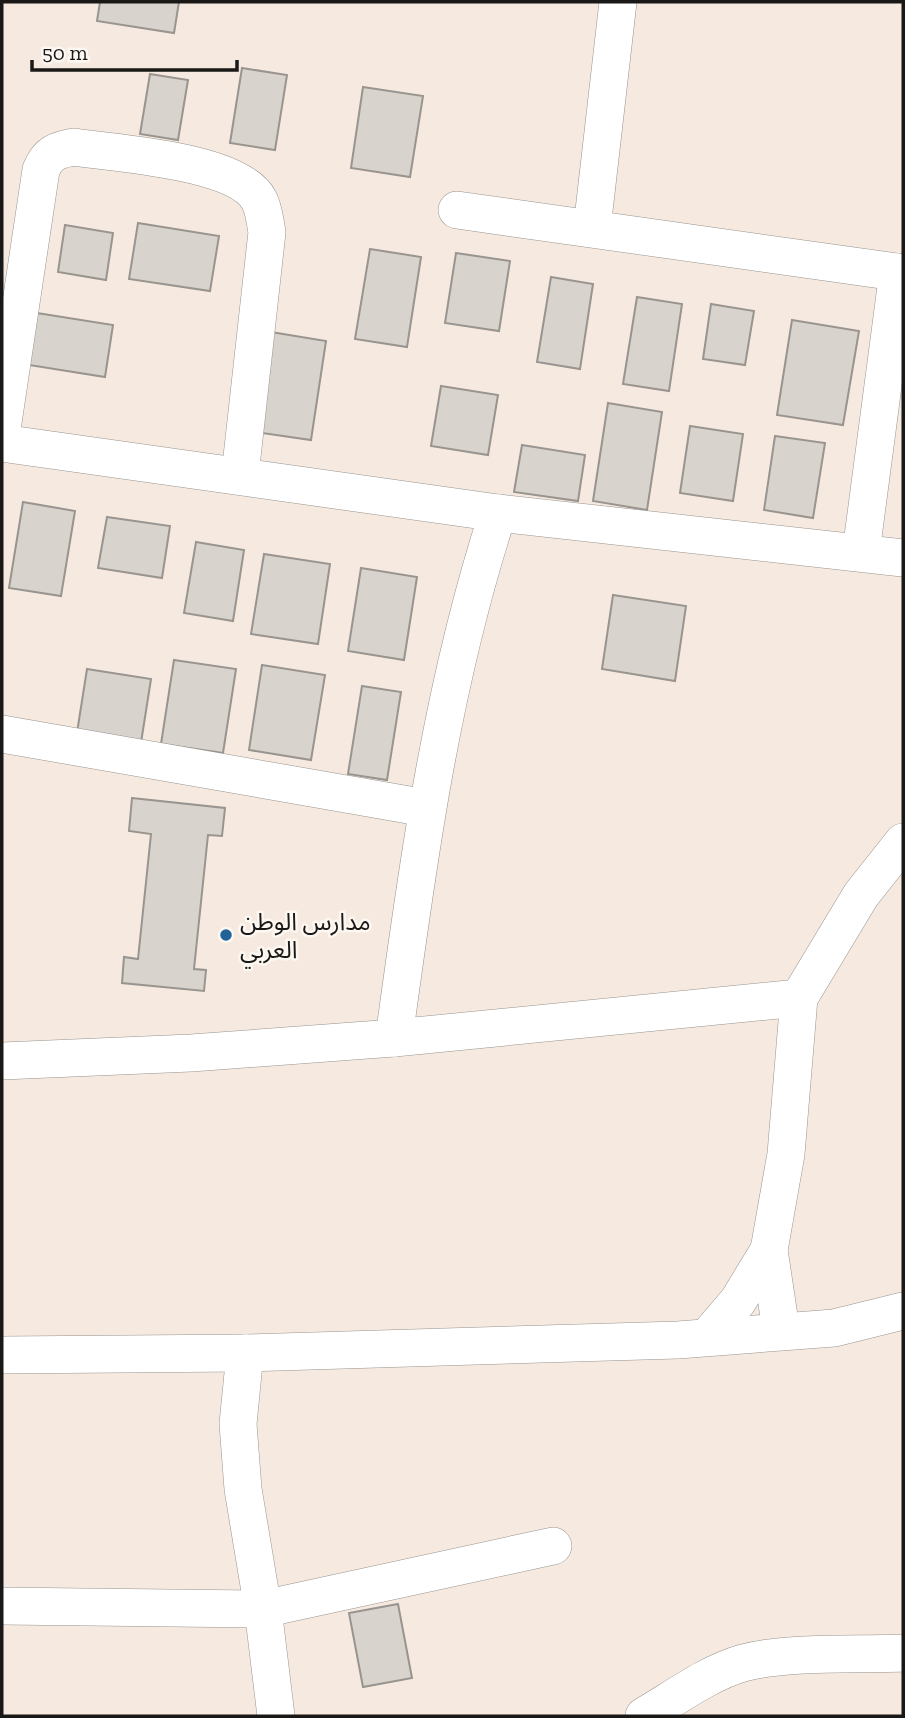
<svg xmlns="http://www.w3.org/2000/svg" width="905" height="1718" font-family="'Zilla Slab','Noto Sans Arabic',serif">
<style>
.built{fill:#f6eae0}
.building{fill:#d8d3cd;stroke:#99948f;stroke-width:2}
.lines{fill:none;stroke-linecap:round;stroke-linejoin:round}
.minor-casing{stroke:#98938e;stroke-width:38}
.minor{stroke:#fff;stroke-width:37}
.poi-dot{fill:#226298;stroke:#fcf7f1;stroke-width:2.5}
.labels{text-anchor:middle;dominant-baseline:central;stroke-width:5;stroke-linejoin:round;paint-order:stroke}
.poi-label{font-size:24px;fill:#1a1816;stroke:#fcf7f1;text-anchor:start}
</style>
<rect width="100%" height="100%" fill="#fcf7f1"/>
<rect class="built" x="2" y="2" width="901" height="1714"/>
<g class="building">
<path d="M100,2H179L174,33L97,21Z"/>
<path d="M242,68L287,75L275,150L230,143Z"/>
<path d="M150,74L188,80L178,140L140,134Z"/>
<path d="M363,87L423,96L410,177L351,168Z"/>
<path d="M138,223L219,236L210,291L129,279Z"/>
<path d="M65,225L113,233L106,280L58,272Z"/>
<path d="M370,249L421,257L407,347L355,339Z"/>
<path d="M456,253L510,261L499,331L445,323Z"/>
<path d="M551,277L593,284L580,369L537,362Z"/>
<path d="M637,297L682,304L669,391L623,384Z"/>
<path d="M711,304L754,311L745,365L703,359Z"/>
<path d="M37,313L113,325L105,377L29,365Z"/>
<path d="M792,320L859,331L843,425L777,415Z"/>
<path d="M271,332L326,341L311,440L255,432Z"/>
<path d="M441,386L498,395L488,455L431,446Z"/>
<path d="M608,403L662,412L647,510L593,501Z"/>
<path d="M690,426L743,434L733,501L680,493Z"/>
<path d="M775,436L825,443L813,518L764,510Z"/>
<path d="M522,445L585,455L578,501L514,492Z"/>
<path d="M23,502L75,511L61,596L9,588Z"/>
<path d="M107,517L170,526L162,578L98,568Z"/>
<path d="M196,542L244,550L233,621L184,613Z"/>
<path d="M264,554L330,564L318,644L251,634Z"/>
<path d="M361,568L417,577L404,660L348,651Z"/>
<path d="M613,595L686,606L675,681L602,669Z"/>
<path d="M174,660L236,669L223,753L161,744Z"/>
<path d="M262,665L325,675L311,760L249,750Z"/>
<path d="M87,669L151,679L140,749L76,739Z"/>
<path d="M362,686L401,692L387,780L348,774Z"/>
<path d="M132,798L225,808L222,836L208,835L194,969L206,970L204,991L122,983L124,957L138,959L151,834L129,831Z"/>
<path d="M398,1604L412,1678L363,1687L349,1613Z"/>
</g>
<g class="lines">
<defs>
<g id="minor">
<path d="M457,210L903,273"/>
<path d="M592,228L618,2"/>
<path d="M2,429L41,170C48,153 57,150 74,147C117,154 238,160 259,200C264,209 265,222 267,232L240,475"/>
<path d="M2,443L498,513L903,558"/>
<path d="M861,552L898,272"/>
<path d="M2,734L426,808"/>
<path d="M394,1038C418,861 442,684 498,513"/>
<path d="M2,1061L191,1053L394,1038L799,998"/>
<path d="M781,1330L769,1250L786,1154L799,998L861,895L903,842"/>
<path d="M708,1336L738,1301L769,1250"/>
<path d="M245,1353L238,1424L243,1489L263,1609L276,1716"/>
<path d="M2,1355L245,1353L678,1340L834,1328L903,1311"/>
<path d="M2,1606L263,1609L553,1546"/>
<path d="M644,1716C675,1698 708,1673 743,1663C788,1651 856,1655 903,1653"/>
</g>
</defs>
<use href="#minor" class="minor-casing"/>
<use href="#minor" class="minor"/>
</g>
<circle class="poi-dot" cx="226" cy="935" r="7"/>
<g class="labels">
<g class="poi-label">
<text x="240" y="921">مدارس الوطن<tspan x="240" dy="28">العربي</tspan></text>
</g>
</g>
<rect width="905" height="1718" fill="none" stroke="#1a1816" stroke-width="7"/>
<path d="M32 60v10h205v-10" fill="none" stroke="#1a1816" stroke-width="3.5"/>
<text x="42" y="60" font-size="21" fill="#1a1816" stroke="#fcf7f1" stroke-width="5" paint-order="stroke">50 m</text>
</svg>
